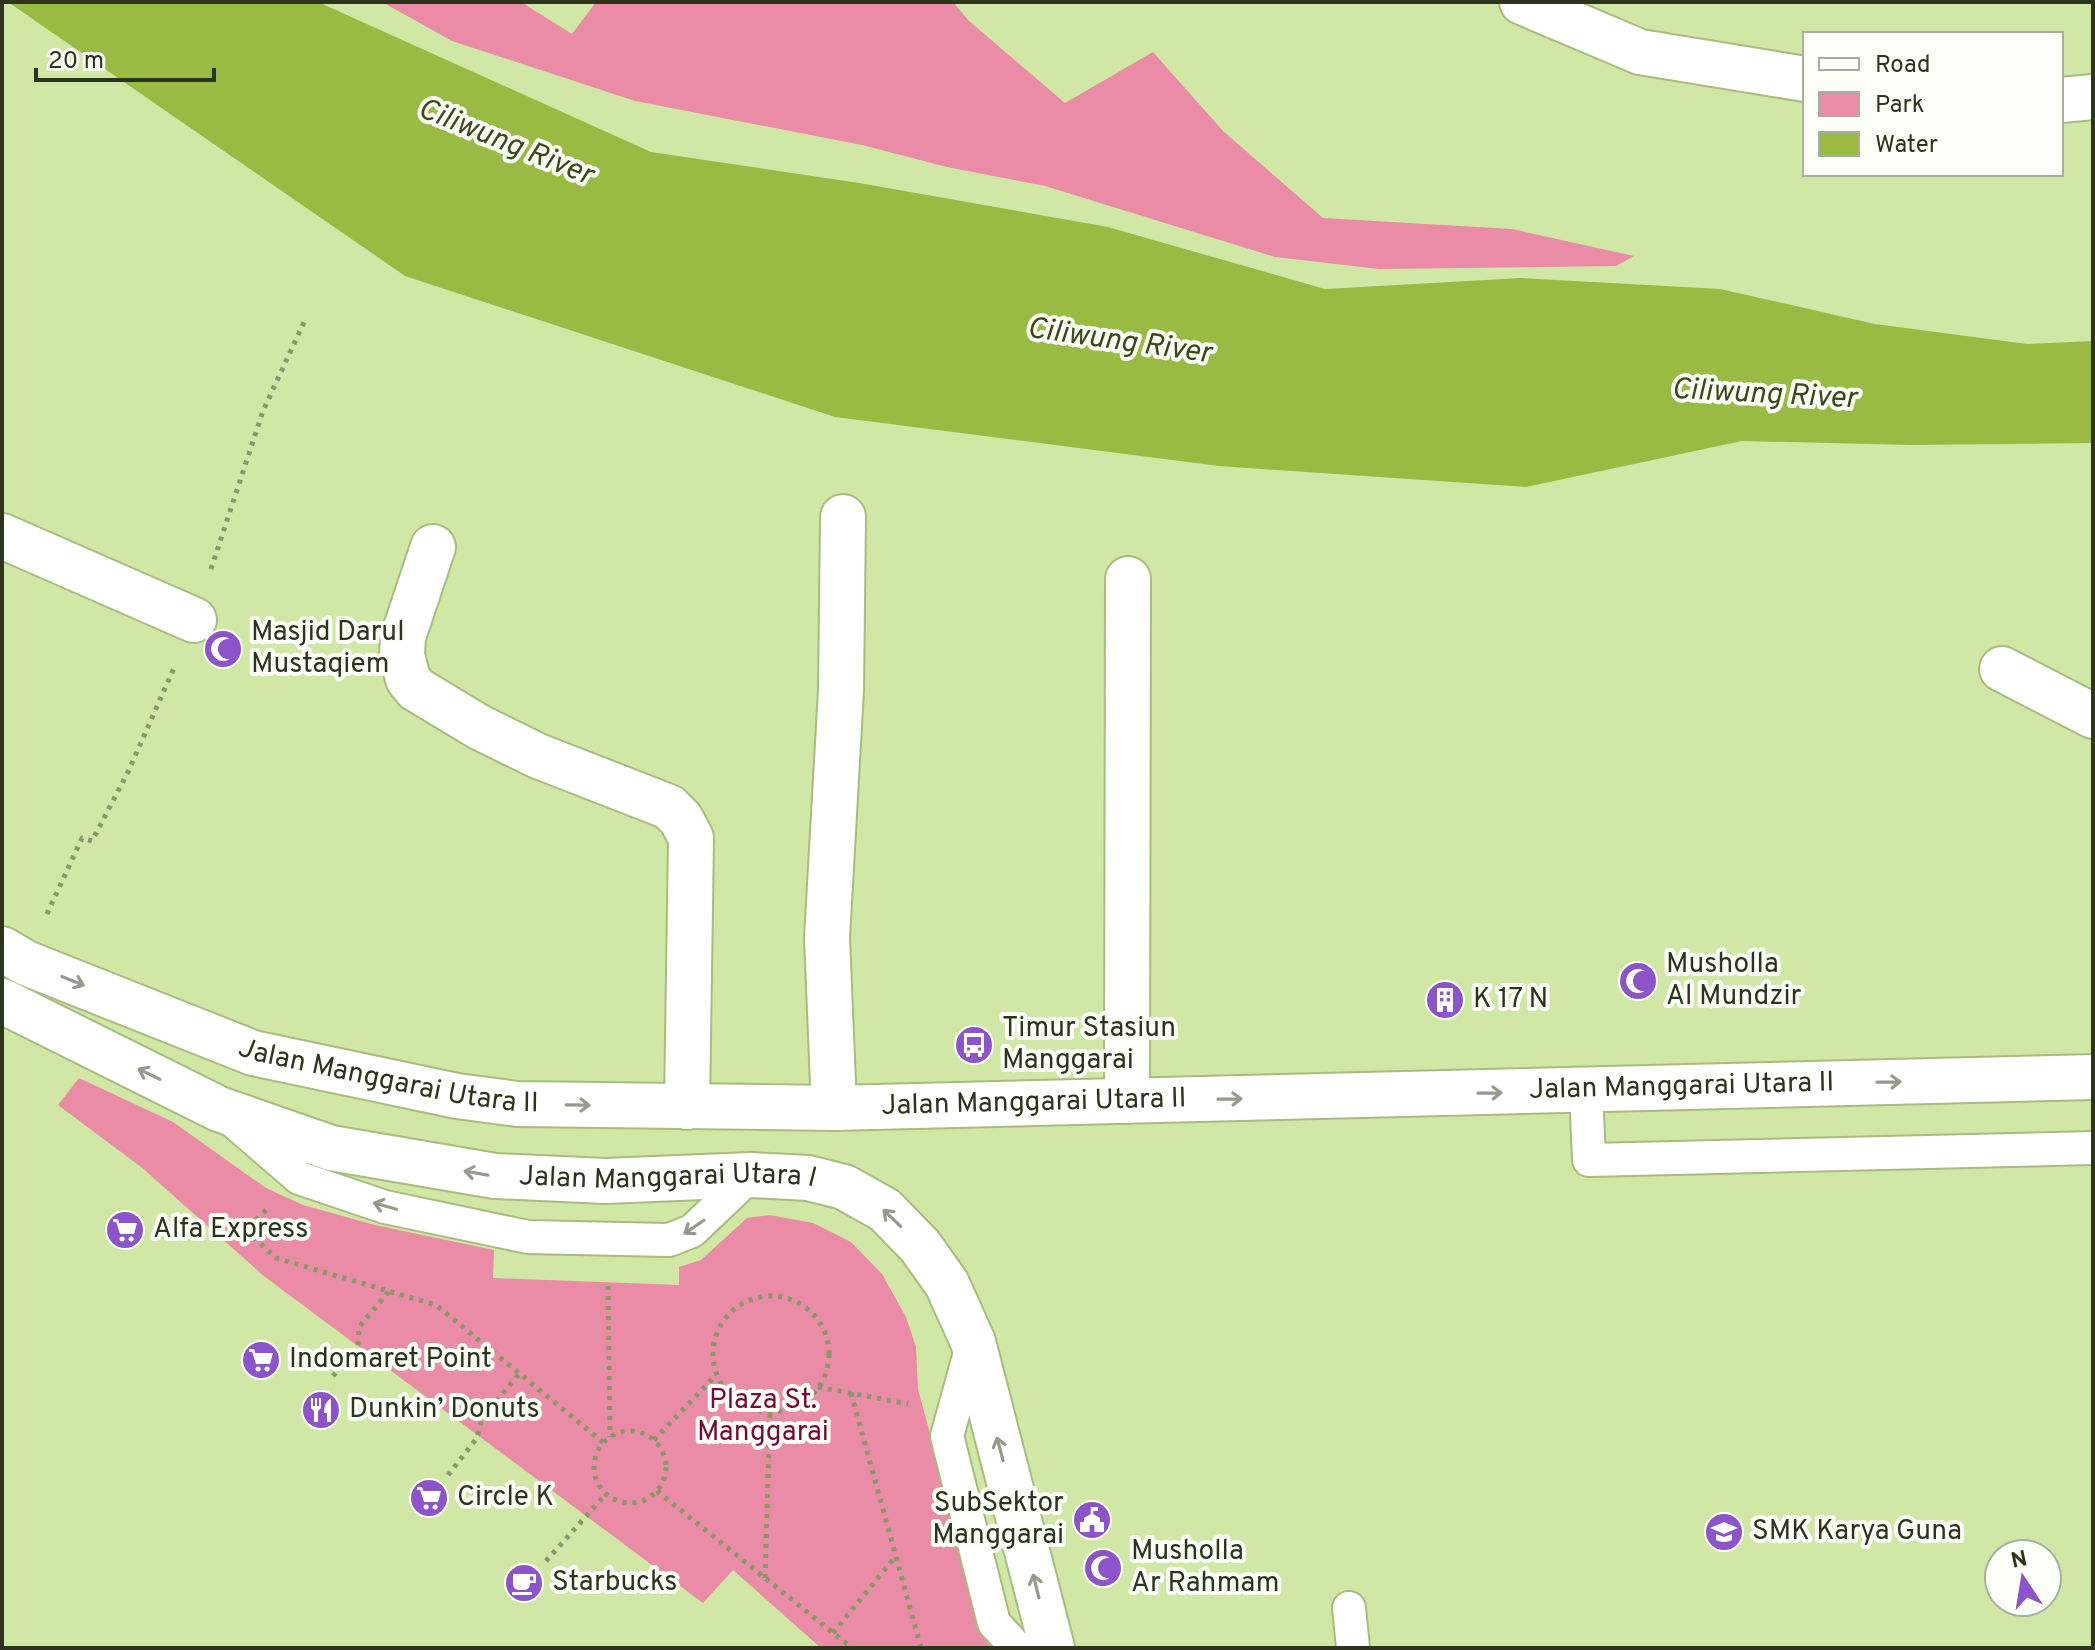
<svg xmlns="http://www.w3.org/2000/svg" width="2095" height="1650" font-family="Overpass,sans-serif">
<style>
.green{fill:#ea8ca5}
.water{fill:#9abb43}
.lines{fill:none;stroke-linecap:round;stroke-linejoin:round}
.service-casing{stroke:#a7bc7d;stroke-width:36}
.minor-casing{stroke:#a7bc7d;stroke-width:48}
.tertiary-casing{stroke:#a7bc7d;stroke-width:48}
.path{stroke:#889868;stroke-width:5;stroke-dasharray:4 6;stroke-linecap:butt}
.service{stroke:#fff;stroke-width:32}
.minor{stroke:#fff;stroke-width:44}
.tertiary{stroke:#fff;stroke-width:44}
.oneway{stroke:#969a8d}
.labels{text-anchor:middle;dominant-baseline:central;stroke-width:8;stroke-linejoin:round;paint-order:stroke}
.poi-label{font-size:28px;fill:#2c341b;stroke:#fcfff8;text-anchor:start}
.street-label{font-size:28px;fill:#2c341b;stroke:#fcfff8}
.park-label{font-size:28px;fill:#780738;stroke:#fcfff8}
.water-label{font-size:30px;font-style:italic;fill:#3c4a1a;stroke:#fcfff8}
</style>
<rect width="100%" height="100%" fill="#d1e7a6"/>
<g class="green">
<path d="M382,2H521L572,34L596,2H953L969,21L1065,103L1153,52L1223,131L1323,218L1512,229L1634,256L1616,266L1379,269L1275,257L1045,186L947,167L862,145L635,101L452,41Z"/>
<path d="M79,1078L173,1122L266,1188L303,1205L375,1225L494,1250L493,1278L679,1285V1267L701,1260L747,1218L769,1215L813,1223L851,1242L882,1274L906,1317L916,1347L918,1389L985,1638L991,1648H821L733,1570L703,1603L265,1277L141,1167L58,1105Z"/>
</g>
<path class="water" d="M8,2H318L651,152L859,183L1108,227L1325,289L1521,278L1720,289L1875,324L2027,344L2093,341V443L1911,445L1742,441L1526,487L1219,466L835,417L405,276Z"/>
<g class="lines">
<defs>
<g id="service">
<path d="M1586,1090L1589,1160L2093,1148"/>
<path d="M232,1120L299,1178L385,1207L528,1237L669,1240L692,1231L751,1175"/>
<path d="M973,1342L947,1436L994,1623L1017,1648"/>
<path d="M1349,1608L1353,1648"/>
</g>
<g id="minor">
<path d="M1522,2L1640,52L1805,79"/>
<path d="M2061,100L2093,97"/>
<path d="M2,536L194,620"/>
<path d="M433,547L403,637L402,655L408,679L416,689L479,727L538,756L669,807L681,819L691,838L687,1107"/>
<path d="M2002,669L2093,716"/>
<path d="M1127,1101L1128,579"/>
<path d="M834,1108L827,938L841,690L843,517"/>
</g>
<g id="tertiary">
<path id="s1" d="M2,949L26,963L253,1053L457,1096L517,1104L834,1108L2093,1077"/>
<path id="s2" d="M2,1001L219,1109L331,1148L495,1176L605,1181L751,1175L808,1178L844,1187L885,1210L920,1246L947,1284L973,1342L1052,1648"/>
</g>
</defs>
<use href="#service" class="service-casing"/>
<use href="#minor" class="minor-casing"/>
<use href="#tertiary" class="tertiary-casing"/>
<g class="path">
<path d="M211,569L263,411L305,320"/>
<path d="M47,914L82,838L92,841L128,772L174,668"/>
<path d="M266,1210L245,1230L276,1258L436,1305L604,1443"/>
<path d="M608,1286L610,1437"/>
<circle cx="771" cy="1354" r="58"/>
<path d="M333,1376L358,1346L359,1327L390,1290"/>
<path d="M818,1387L908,1404"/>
<path d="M851,1393L921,1648"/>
<circle cx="630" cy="1467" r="36"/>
<path d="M654,1440L716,1375"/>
<path d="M448,1475L477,1438L482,1418L520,1373"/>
<path d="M657,1491L852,1648"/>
<path d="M546,1561L606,1494"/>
<path d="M765,1578L770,1413"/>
<path d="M833,1633L895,1557"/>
</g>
<use href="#service" class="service"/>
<use href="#minor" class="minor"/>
<use href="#tertiary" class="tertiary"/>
</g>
<defs><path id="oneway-shaft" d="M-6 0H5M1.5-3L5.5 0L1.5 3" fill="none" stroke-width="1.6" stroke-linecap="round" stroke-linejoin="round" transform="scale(2)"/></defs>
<g class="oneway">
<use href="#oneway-shaft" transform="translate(73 981) rotate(22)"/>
<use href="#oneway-shaft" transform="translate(149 1074) rotate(-154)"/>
<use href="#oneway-shaft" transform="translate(1889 1082) rotate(-1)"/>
<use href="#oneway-shaft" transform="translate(1490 1093) rotate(-1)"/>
<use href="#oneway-shaft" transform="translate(1230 1099) rotate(-1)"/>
<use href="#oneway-shaft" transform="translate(578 1105) rotate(1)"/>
<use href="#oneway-shaft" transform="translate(476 1173) rotate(-170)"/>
<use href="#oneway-shaft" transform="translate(385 1206) rotate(-164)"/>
<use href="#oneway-shaft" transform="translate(892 1218) rotate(-136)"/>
<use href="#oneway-shaft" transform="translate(694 1227) rotate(146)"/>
<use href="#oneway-shaft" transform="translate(1000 1449) rotate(-105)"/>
<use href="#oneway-shaft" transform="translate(1036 1586) rotate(-104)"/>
</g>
<defs>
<symbol id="mosque-disc" viewBox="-11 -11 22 22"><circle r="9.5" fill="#8c53ca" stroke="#fcfff8"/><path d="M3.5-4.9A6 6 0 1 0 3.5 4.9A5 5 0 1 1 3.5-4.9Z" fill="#fff"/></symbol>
<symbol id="building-disc" viewBox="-11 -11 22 22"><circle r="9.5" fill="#8c53ca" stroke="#fcfff8"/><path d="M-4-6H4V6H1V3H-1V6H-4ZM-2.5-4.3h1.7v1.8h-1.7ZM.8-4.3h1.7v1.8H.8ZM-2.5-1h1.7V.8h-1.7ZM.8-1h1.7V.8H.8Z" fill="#fff"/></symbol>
<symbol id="bus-disc" viewBox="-11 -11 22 22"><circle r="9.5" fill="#8c53ca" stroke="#fcfff8"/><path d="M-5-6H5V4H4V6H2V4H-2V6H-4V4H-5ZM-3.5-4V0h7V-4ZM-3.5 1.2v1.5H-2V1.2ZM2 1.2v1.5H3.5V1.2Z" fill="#fff"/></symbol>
<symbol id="supermarket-disc" viewBox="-11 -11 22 22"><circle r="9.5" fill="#8c53ca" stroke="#fcfff8"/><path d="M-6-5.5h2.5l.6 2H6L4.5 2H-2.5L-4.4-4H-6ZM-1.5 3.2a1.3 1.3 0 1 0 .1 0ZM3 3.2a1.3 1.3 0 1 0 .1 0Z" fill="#fff"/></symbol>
<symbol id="restaurant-disc" viewBox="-11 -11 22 22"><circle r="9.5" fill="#8c53ca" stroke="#fcfff8"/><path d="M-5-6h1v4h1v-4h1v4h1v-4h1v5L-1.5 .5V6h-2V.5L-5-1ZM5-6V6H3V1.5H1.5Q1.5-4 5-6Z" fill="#fff"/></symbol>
<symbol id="civic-disc" viewBox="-11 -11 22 22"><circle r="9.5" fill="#8c53ca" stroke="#fcfff8"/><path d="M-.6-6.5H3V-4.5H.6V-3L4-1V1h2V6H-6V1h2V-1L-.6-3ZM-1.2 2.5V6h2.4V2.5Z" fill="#fff"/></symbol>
<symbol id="school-disc" viewBox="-11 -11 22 22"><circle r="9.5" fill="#8c53ca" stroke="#fcfff8"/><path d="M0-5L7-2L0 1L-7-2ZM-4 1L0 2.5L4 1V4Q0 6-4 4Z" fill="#fff"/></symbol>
<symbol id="cafe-disc" viewBox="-11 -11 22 22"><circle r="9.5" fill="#8c53ca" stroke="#fcfff8"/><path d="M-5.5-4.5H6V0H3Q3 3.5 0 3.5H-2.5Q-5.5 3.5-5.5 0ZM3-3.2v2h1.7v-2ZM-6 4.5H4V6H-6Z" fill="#fff"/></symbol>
</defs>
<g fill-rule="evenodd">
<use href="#mosque-disc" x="201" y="627" width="44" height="44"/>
<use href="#mosque-disc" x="1616" y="959" width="44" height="44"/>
<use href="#building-disc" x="1423" y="978" width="44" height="44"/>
<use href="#bus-disc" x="952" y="1023" width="44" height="44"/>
<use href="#supermarket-disc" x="103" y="1208" width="44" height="44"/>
<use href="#supermarket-disc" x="239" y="1338" width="44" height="44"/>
<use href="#restaurant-disc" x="299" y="1388" width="44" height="44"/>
<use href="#supermarket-disc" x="407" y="1476" width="44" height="44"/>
<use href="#civic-disc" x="1070" y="1498" width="44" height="44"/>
<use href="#school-disc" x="1702" y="1510" width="44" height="44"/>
<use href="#mosque-disc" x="1081" y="1546" width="44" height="44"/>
<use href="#cafe-disc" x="502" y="1561" width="44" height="44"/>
</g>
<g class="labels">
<g class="poi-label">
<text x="251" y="633">Masjid Darul<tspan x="251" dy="32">Mustaqiem</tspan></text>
<text x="1666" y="965">Musholla<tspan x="1666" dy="32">Al Mundzir</tspan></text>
<text x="1473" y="1000">K 17 N</text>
<text x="1002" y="1029">Timur Stasiun<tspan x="1002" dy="32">Manggarai</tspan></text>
<text x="153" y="1230">Alfa Express</text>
<text x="289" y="1360">Indomaret Point</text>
<text x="349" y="1410">Dunkin’ Donuts</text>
<text x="457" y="1498">Circle K</text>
<text x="1064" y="1504" text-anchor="end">SubSektor<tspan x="1064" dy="32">Manggarai</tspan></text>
<text x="1752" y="1532">SMK Karya Guna</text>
<text x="1131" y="1552">Musholla<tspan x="1131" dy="32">Ar Rahmam</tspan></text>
<text x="552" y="1583">Starbucks</text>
</g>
<g class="street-label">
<text stroke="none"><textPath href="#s1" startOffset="410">Jalan Manggarai Utara II</textPath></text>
<text stroke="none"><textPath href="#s1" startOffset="1706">Jalan Manggarai Utara II</textPath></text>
<text stroke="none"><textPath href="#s1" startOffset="1058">Jalan Manggarai Utara II</textPath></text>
<text stroke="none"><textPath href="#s2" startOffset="700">Jalan Manggarai Utara I</textPath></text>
</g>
<g class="park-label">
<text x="763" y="1401">Plaza St.<tspan x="763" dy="32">Manggarai</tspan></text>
</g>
<g class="water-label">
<text transform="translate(505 143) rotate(22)">Ciliwung River</text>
<text transform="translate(1119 342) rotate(8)">Ciliwung River</text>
<text transform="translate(1764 395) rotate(3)">Ciliwung River</text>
</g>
</g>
<rect width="2095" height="1650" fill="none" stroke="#2c341b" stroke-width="8"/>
<rect x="1803" y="32" width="260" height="144" fill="#fcfff8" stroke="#a9aea0" stroke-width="2"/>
<rect x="1819" y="58" width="40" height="12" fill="#ffffff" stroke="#a9aea0" stroke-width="2"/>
<text x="1875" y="72" font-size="24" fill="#2c341b">Road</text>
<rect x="1819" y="92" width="40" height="24" fill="#ea8ca5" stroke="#a9aea0" stroke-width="2"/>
<text x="1875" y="112" font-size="24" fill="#2c341b">Park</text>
<rect x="1819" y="132" width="40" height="24" fill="#9abb43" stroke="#a9aea0" stroke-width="2"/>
<text x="1875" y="152" font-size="24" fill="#2c341b">Water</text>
<g transform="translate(2023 1578) rotate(348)"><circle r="38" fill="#fcfff8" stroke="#a9aea0" stroke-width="2"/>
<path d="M0-6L14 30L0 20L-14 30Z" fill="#8c53ca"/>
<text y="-12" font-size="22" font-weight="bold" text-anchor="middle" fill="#2c341b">N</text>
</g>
<path d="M36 68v12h178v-12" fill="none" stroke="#2c341b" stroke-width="4"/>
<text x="48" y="68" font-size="24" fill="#2c341b" stroke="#fcfff8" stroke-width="6" paint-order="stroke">20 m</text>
</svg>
